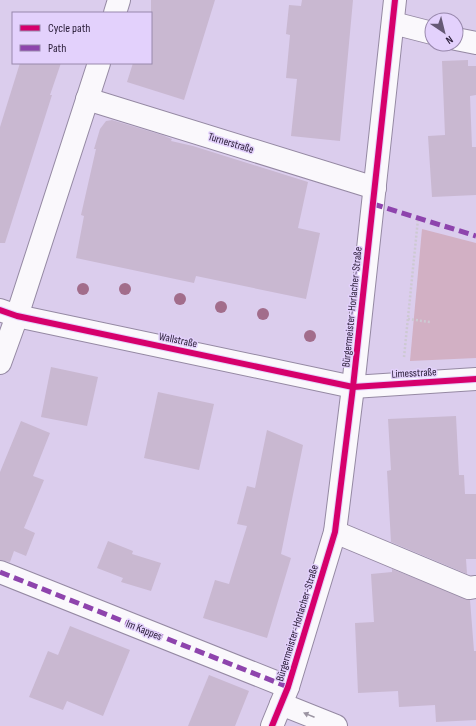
<svg xmlns="http://www.w3.org/2000/svg" width="476" height="726" font-family="'Sofia Sans Condensed',sans-serif">
<style>
.green{fill:#d2b0c4}
.building{fill:#c9b8d1}
.lines{fill:none;stroke-linecap:round;stroke-linejoin:round}
.minor-casing{stroke:#9589a3;stroke-width:24}
.path{stroke:#cdc9d2;stroke-width:2.5;stroke-dasharray:2 2;stroke-linecap:butt}
.minor{stroke:#faf8fc;stroke-width:22}
.quiet{stroke:#8e44ad;stroke-width:5;stroke-dasharray:10 5;stroke-linecap:butt}
.cycleway-casing{stroke:#e3d1fc;stroke-width:8}
.cycleway{stroke:#d6006c;stroke-width:6}
.tree{fill:#a26d8b}
.oneway{fill:#9b94a2}
.labels{text-anchor:middle;dominant-baseline:central;stroke-width:3;stroke-linejoin:round;paint-order:stroke}
.street-label{font-size:11px;fill:#271a35;stroke:#e3d1fc}
</style>
<rect width="100%" height="100%" fill="#dbcded"/>
<path class="green" d="M422,229L476,243V358L410,361Z"/>
<g class="building">
<path d="M151,0H215L184,100L127,82L133,63H151Z"/>
<path d="M302,0H353L340,141L291,136L297,79L286,78L290,35L286,34L289,5L301,6Z"/>
<path d="M468,60V66H476V95L470,96L472,147H476V195L432,197L428,136L445,135L442,61Z"/>
<path d="M20,63H61L50,95H52L5,243H0V127Z"/>
<path d="M112,120L162,135L172,139L171,141L193,146L308,182L298,228L320,233L306,299L196,276L194,283L76,258L84,216L81,215L96,149H94L100,129L106,121Z"/>
<path d="M51,367L98,377L87,426L41,417Z"/>
<path d="M158,392L214,404L199,470L144,458Z"/>
<path d="M456,416L459,475H464L465,494H476V559H466L467,574L391,542L387,471L391,470L388,419Z"/>
<path d="M21,421L50,433L33,476L44,480L24,528L35,533L26,556L14,551L10,562L0,560V472Z"/>
<path d="M267,430L303,445L281,554L291,558L267,638L203,618L215,580L229,584L247,526L237,524L247,486L255,488Z"/>
<path d="M108,541L133,551L132,554L161,563L151,591L121,582L123,578L97,568Z"/>
<path d="M392,569L470,600L474,651H476V720L436,722L435,705L399,707L398,691L358,693L355,623L374,622L371,574L392,572Z"/>
<path d="M70,626L130,650L103,716L67,701L63,710L29,697L48,651L58,655Z"/>
<path d="M209,675L249,691L235,726H188Z"/>
</g>
<g class="lines">
<defs>
<g id="minor">
<path d="M115,13L119,0"/>
<path d="M393,23L432,33"/>
<path d="M456,39L476,43"/>
<path d="M87,99L375,188"/>
<path d="M0,310L17,316L353,387L476,379"/>
<path d="M0,363L17,316L99,63"/>
<path d="M335,532L469,588L476,587"/>
<path d="M0,572L288,687"/>
<path d="M281,704L336,726"/>
<path d="M272,726L288,687L335,532L353,387L395,0"/>
</g>
</defs>
<use href="#minor" class="minor-casing"/>
<g class="path">
<path d="M408,319L430,322"/>
<path d="M404,357L418,219"/>
</g>
<use href="#minor" class="minor"/>
<g class="quiet">
<path d="M373,204L476,236"/>
<path d="M0,572L288,687"/>
</g>
<defs>
<g id="cycleway">
<path d="M0,310L17,316L353,387L476,379"/>
<path d="M272,726L288,687L335,532L353,387L395,0"/>
</g>
</defs>
<use href="#cycleway" class="cycleway-casing"/>
<use href="#cycleway" class="cycleway"/>
</g>
<g class="tree">
<circle cx="83" cy="289" r="6"/>
<circle cx="125" cy="289" r="6"/>
<circle cx="180" cy="299" r="6"/>
<circle cx="221" cy="307" r="6"/>
<circle cx="263" cy="314" r="6"/>
<circle cx="310" cy="336" r="6"/>
</g>
<defs><path id="oneway-solid" d="M-6-.8H1V-3.2L6.5 0L1 3.2V.8H-6Z"/></defs>
<use class="oneway" href="#oneway-solid" transform="translate(309 715) rotate(-158)"/>
<g class="labels">
<g class="street-label">
<text transform="translate(231 143) rotate(17)">Turnerstraße</text>
<text transform="translate(352 307) rotate(-84)">Bürgermeister-Horlacher-Straße</text>
<text transform="translate(178 340) rotate(12)">Wallstraße</text>
<text transform="translate(414 373) rotate(-3)">Limesstraße</text>
<text transform="translate(297 623) rotate(-73)">Bürgermeister-Horlacher-Straße</text>
<text transform="translate(144 630) rotate(22)">Im Kappes</text>
</g>
</g>
<rect x="12" y="12" width="140" height="52" fill="#e3d1fc" stroke="#9888ac"/>
<rect x="20" y="25" width="20" height="6" fill="#d6006c" stroke="#9888ac"/>
<text x="48" y="32" font-size="12" fill="#271a35">Cycle path</text>
<rect x="20" y="45" width="20" height="6" fill="#8e44ad" stroke="#9888ac"/>
<text x="48" y="52" font-size="12" fill="#271a35">Path</text>
<g transform="translate(444 32) rotate(145)"><circle r="19" fill="#e3d1fc" stroke="#9888ac"/>
<path d="M0-3L7 15L0 10L-7 15Z" fill="#665975"/>
<text y="-6" font-size="11" font-weight="bold" text-anchor="middle" fill="#271a35">N</text>
</g>
</svg>
